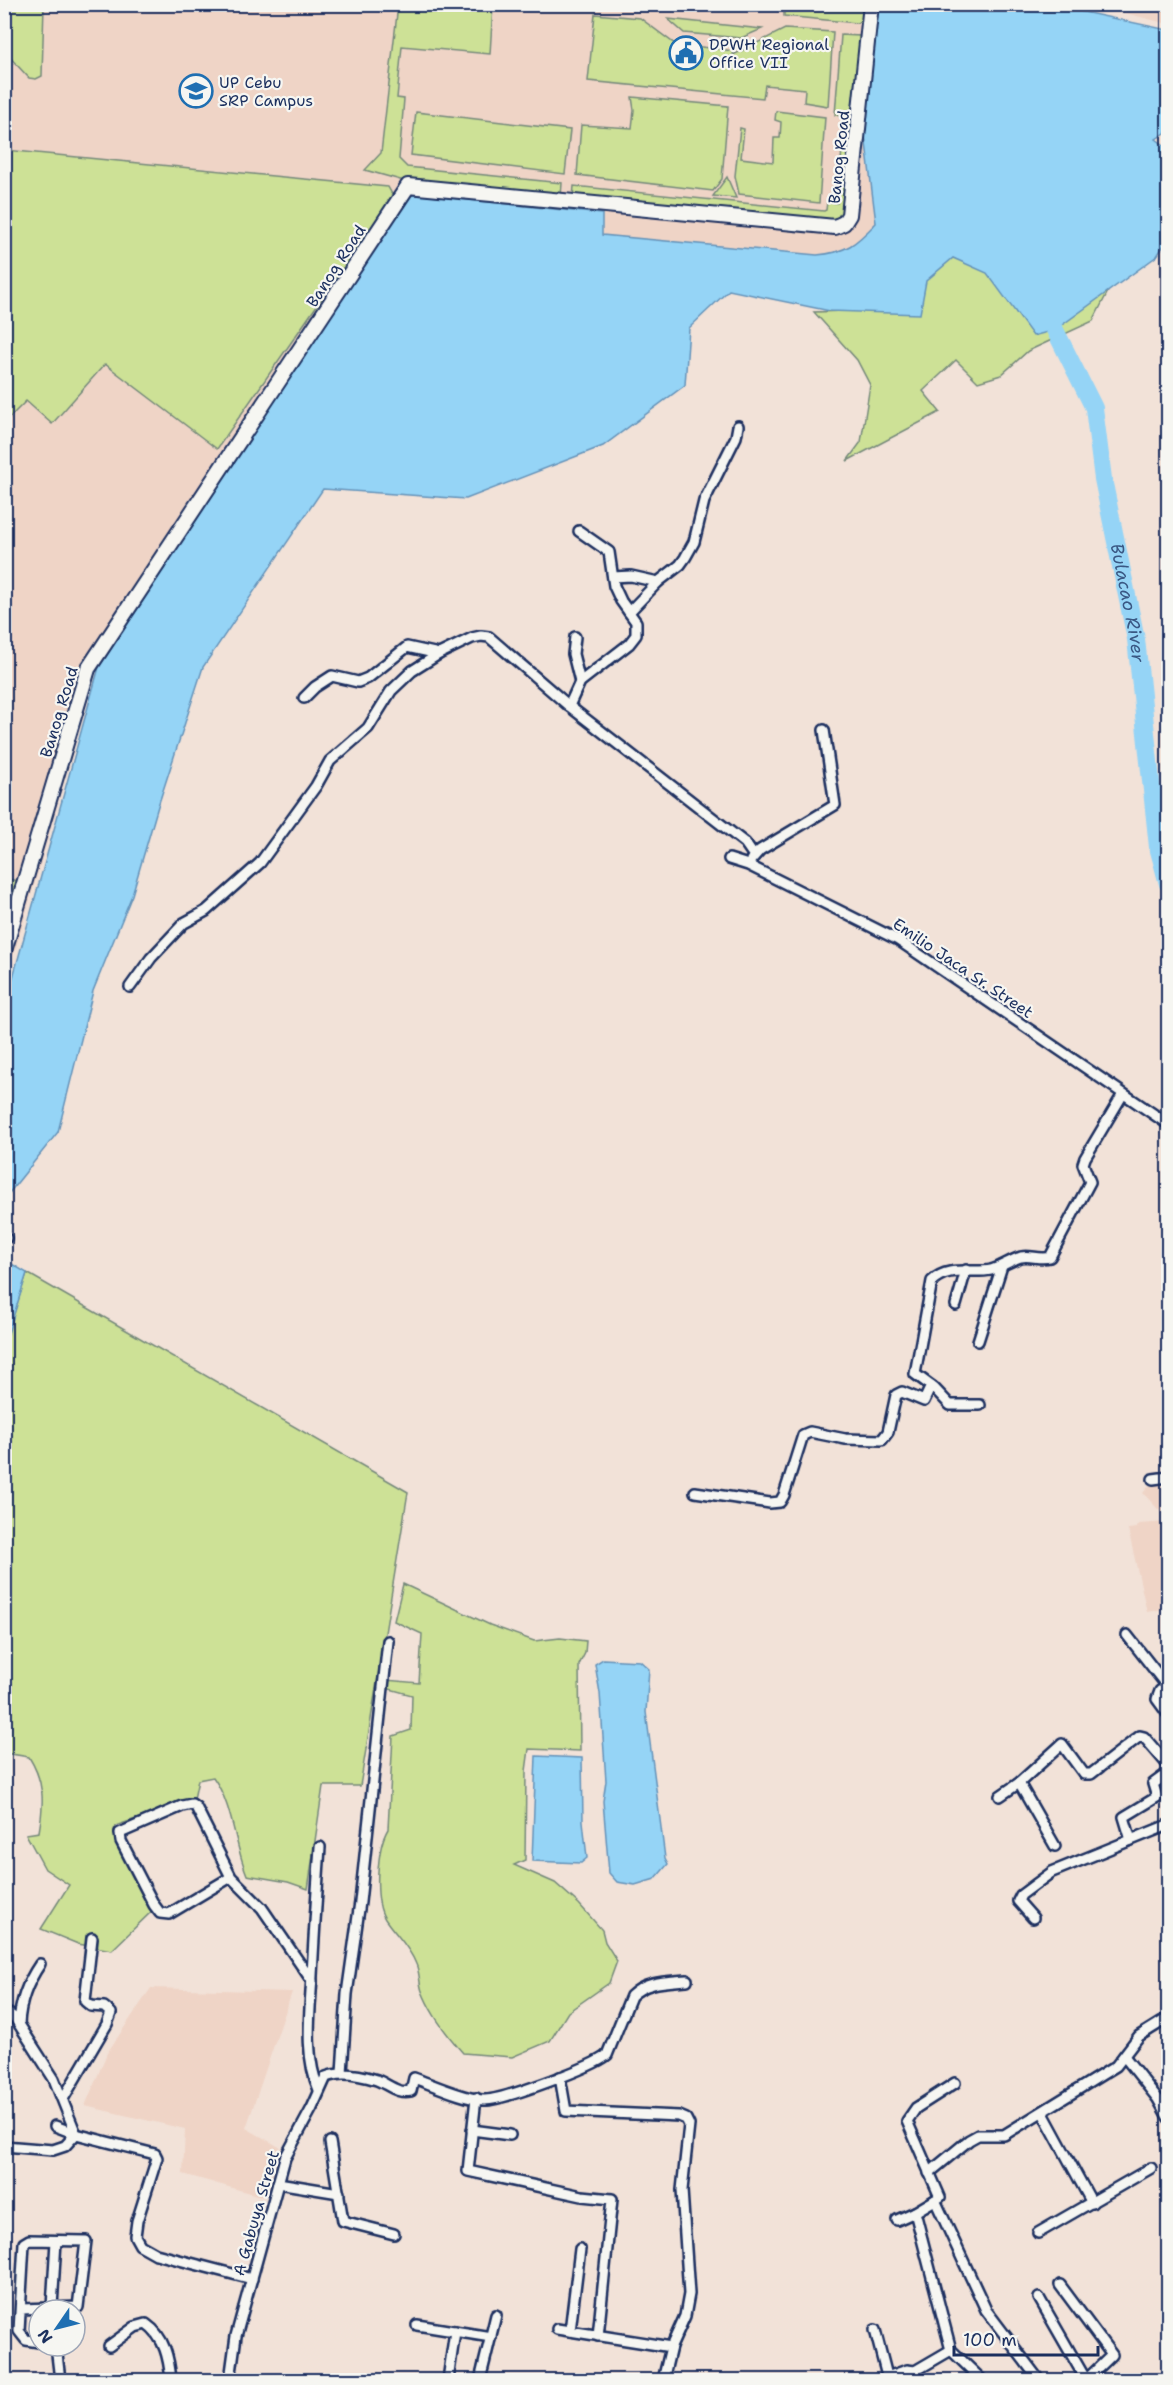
<svg xmlns="http://www.w3.org/2000/svg" width="1173" height="2385" font-family="'Shantell Sans',sans-serif">
<style>
.built{fill:#efd4c6}
.green{fill:#cde196;stroke:#74887a;stroke-width:1.5}
.water{fill:#95d4f6;stroke:#6492b9;stroke-width:1.5}
.lines{fill:none;stroke-linecap:round;stroke-linejoin:round}
.river{stroke:#95d4f6;stroke-width:18}
.street-casing{stroke:#1b2f5e;stroke-width:14}
.secondary-casing{stroke:#1b2f5e;stroke-width:18}
.street{stroke:#f6f6f2;stroke-width:9}
.secondary{stroke:#f6f6f2;stroke-width:14}
.labels{text-anchor:middle;dominant-baseline:central;stroke-width:4.5;stroke-linejoin:round;paint-order:stroke}
.poi-label{font-size:16px;fill:#1b2f5e;stroke:#f6f6f2;text-anchor:start}
.street-label{font-size:16px;fill:#1b2f5e;stroke:#f6f6f2}
.water-label{font-size:18px;font-style:italic;fill:#3a5884;stroke:#f6f6f2}
</style>
<rect width="100%" height="100%" fill="#f2e2d8"/>
<filter id="ink" filterUnits="userSpaceOnUse"><feTurbulence type="fractalNoise" baseFrequency=".0167" numOctaves="2"/><feDisplacementMap in="SourceGraphic" scale="12" xChannelSelector="R" yChannelSelector="G"/><feConvolveMatrix kernelMatrix="1 2 1 2 8 2 1 2 1" color-interpolation-filters="sRGB"/></filter>
<g filter="url(#ink)">
<g class="built">
<path d="M4,5H878L865,135L876,223L850,248L831,254L817,255L602,235V214L411,194L257,430L97,667L5,986Z"/>
<path d="M1094,5H1168V24Z"/>
<path d="M1168,1479V1520L1143,1493L1153,1481Z"/>
<path d="M1168,1522V1608L1147,1612L1128,1529L1137,1528L1138,1524Z"/>
<path d="M151,1988L292,1992L246,2128L281,2148L264,2197L183,2174L185,2129L85,2106L107,2053Z"/>
</g>
<g class="green">
<path d="M4,5H44L42,76L36,79L29,78L5,52Z"/>
<path d="M398,5H493L490,54L402,46L397,98L404,99L399,159L407,167L562,183L561,197L404,181L365,170L381,153Z"/>
<path d="M751,5H863L862,20L857,23L784,16V8Z"/>
<path d="M595,14L640,18L683,50L685,45L734,51L733,55L785,29L833,32L828,106L804,102L805,89L765,85L763,98L588,81Z"/>
<path d="M668,19L762,29L741,38L684,33Z"/>
<path d="M841,35L860,36L845,211L838,220L830,222L573,198L574,186L824,211L826,210L827,202L837,203L845,117L835,115Z"/>
<path d="M632,97L728,106L722,179L713,191L577,175L581,125L632,128L634,110Z"/>
<path d="M776,111L825,117L819,203L739,194L735,176L740,128L744,129L741,158L773,162L774,138H780L781,122L775,120Z"/>
<path d="M416,112L570,130L565,174L411,155Z"/>
<path d="M5,150L388,187L393,196L217,449L105,364L52,424L26,401L5,422Z"/>
<path d="M727,177L736,198L713,196Z"/>
<path d="M937,255L1123,262L1093,321L1028,351L1001,375L978,382L956,360L923,391L940,412L847,461L861,442L870,385L857,360L814,312L908,309Z"/>
<path d="M5,878L18,881L5,929Z"/>
<path d="M27,1273L408,1492L360,1786H323L308,1889L288,1882L247,1875C234,1843 233,1805 213,1777L198,1780L194,1799L115,1826L114,1832L154,1909L112,1950L78,1944L41,1929L69,1885L45,1869L26,1834L39,1832C44,1803 45,1783 29,1757L5,1753L4,1343Z"/>
<path d="M403,1584L490,1625L534,1641L560,1638L586,1641L585,1653L579,1665L580,1751L529,1749L526,1771L525,1860L514,1865L555,1883L579,1904L602,1930L605,1942L617,1961L609,1983L568,2012L550,2041L512,2057L463,2053C447,2035 431,2015 422,1991C419,1983 420,1973 416,1964C409,1946 395,1934 385,1919C373,1900 377,1847 388,1829L393,1736L411,1730L412,1695L386,1688V1680L419,1683L422,1634L394,1621Z"/>
</g>
<g class="water">
<path d="M878,5H1051L1168,30V131L1156,139L1168,148V239L1157,256L1055,330L1033,336L987,273L953,258L926,281L920,314L830,311L729,290L689,328L685,385L603,446L466,499L323,489L203,667L158,806L132,895L93,991L58,1132L5,1198V1006L99,667L411,194L602,214V235L817,255C846,253 857,243 876,223L865,135Z"/>
<path d="M5,1260L27,1273L5,1343Z"/>
<path d="M603,1659L640,1661L649,1669L646,1712L665,1858L668,1864L655,1879L635,1885L617,1882L609,1873L603,1801L606,1781L600,1693L595,1664Z"/>
<path d="M536,1756L582,1758L583,1821L587,1858L581,1863L532,1861Z"/>
</g>
<g class="lines">
<path class="river" id="s1" d="M1055,330L1094,408L1103,479L1136,639L1158,847L1168,884"/>
<defs>
<g id="street">
<path d="M613,577L631,576L658,582"/>
<path d="M629,612L658,582L680,565L685,558L694,542L704,501L736,437L738,426"/>
<path d="M575,637L573,654L580,682"/>
<path d="M304,698L315,687L332,676L358,682L368,678L407,647L439,654"/>
<path d="M569,706L580,682L629,644L636,635V622L621,601L614,586L609,552L579,531"/>
<path d="M729,859L748,865L898,940L1168,1124"/>
<path d="M751,860L760,850L835,805L824,730"/>
<path d="M130,987L151,958L184,923L206,911L260,863L316,786L330,761L368,728L391,691L412,671L439,654L472,638L481,636L489,637L569,706L727,829L745,843L754,856"/>
<path d="M4,1238H6"/>
<path d="M956,1305L966,1270"/>
<path d="M978,1341L1002,1266"/>
<path d="M980,1405H950L934,1388L915,1374L932,1281C949,1265 971,1274 991,1270C1001,1267 1011,1260 1021,1257C1031,1255 1040,1260 1050,1257L1090,1182L1083,1164L1085,1158L1123,1094"/>
<path d="M1153,1479L1168,1477"/>
<path d="M695,1492L770,1503L780,1502L784,1495L803,1435L810,1432L845,1439L882,1440L888,1432L896,1395L902,1392L924,1401L931,1386"/>
<path d="M1127,1635L1167,1686L1160,1691L1157,1699L1168,1714"/>
<path d="M1019,1783L1055,1846"/>
<path d="M1000,1796L1019,1783L1062,1744L1084,1774H1091L1140,1736L1144,1737L1168,1765"/>
<path d="M1131,1840L1124,1817L1157,1797L1153,1784L1168,1773"/>
<path d="M231,1877L169,1914L160,1913L154,1905L121,1841L120,1833L182,1806L192,1804L196,1807L231,1877L262,1908L312,1981"/>
<path d="M1033,1918L1018,1901L1021,1895L1052,1872L1168,1825"/>
<path d="M4,2011L15,2018L54,2079L76,2134L65,2146L53,2150L4,2146"/>
<path d="M19,2024C20,2001 27,1983 40,1964"/>
<path d="M1124,2056L1158,2099L1168,2117"/>
<path d="M342,2073L347,1994L360,1902L388,1641"/>
<path d="M560,2077L566,2111L679,2116L686,2119L689,2125L682,2190L689,2294L685,2316L671,2347L663,2380"/>
<path d="M955,2083L916,2108L907,2121L940,2197L915,2212L951,2350L982,2380"/>
<path d="M319,2090C304,2056 310,2013 312,1976C314,1933 317,1890 320,1847"/>
<path d="M476,2098L468,2171L582,2196L612,2199L598,2336"/>
<path d="M63,2099L107,2024L111,2013L104,2007L91,2006L85,2001L92,1938"/>
<path d="M1043,2113L1092,2203"/>
<path d="M55,2126L76,2134L155,2154L157,2158L137,2221L135,2236L140,2245L156,2254L252,2279"/>
<path d="M472,2130L510,2135"/>
<path d="M330,2142L343,2221L394,2234"/>
<path d="M929,2173L969,2140L978,2135H1004L1116,2066L1139,2036L1168,2018"/>
<path d="M278,2183L339,2193"/>
<path d="M935,2200L986,2310L1039,2380"/>
<path d="M897,2220L915,2212"/>
<path d="M1038,2233L1151,2168"/>
<path d="M1060,2285L1112,2355L1086,2380"/>
<path d="M1039,2298L1086,2380"/>
<path d="M52,2307L56,2241"/>
<path d="M21,2309L78,2307L86,2241L29,2240L24,2243L19,2331L26,2340L39,2342"/>
<path d="M417,2325L491,2337"/>
<path d="M557,2329L671,2347"/>
<path d="M875,2330L888,2380"/>
<path d="M570,2331L580,2249"/>
<path d="M56,2346L60,2380"/>
<path d="M109,2346L135,2327L146,2324C165,2337 169,2359 171,2380"/>
<path d="M887,2377L907,2370L915,2371L951,2350"/>
<path d="M230,2380L236,2336L285,2158L312,2108L326,2077C341,2071 361,2075 377,2080C389,2085 397,2094 411,2091L414,2078C431,2084 469,2101 485,2100C503,2100 593,2067 607,2055L631,1996C646,1981 667,1982 687,1980"/>
<path d="M448,2380L455,2331"/>
<path d="M480,2380L496,2315"/>
</g>
<path id="secondary" d="M4,951L88,669L408,186L835,227L844,223L849,215L871,4"/>
</defs>
<use href="#street" class="street-casing"/>
<use href="#secondary" class="secondary-casing"/>
<use href="#street" class="street"/>
<use href="#secondary" class="secondary"/>
</g>
</g>
<defs>
<symbol id="civic-ring" viewBox="-11 -11 22 22"><circle r="9.5" fill="#f6f6f2" stroke="#1f6fb2" stroke-width="1.5"/><path d="M-.6-6.5H3V-4.5H.6V-3L4-1V1h2V6H-6V1h2V-1L-.6-3ZM-1.2 2.5V6h2.4V2.5Z" fill="#1f6fb2"/></symbol>
<symbol id="university-ring" viewBox="-11 -11 22 22"><circle r="9.5" fill="#f6f6f2" stroke="#1f6fb2" stroke-width="1.5"/><path d="M0-5L7-2L0 1L-7-2ZM-4 1L0 2.5L4 1V4Q0 6-4 4Z" fill="#1f6fb2"/></symbol>
</defs>
<g fill-rule="evenodd">
<use href="#civic-ring" x="667" y="34" width="38" height="38"/>
<use href="#university-ring" x="177" y="72" width="38" height="38"/>
</g>
<g class="labels">
<g class="poi-label">
<text x="709" y="44">DPWH Regional<tspan x="709" dy="18">Office VII</tspan></text>
<text x="219" y="82">UP Cebu<tspan x="219" dy="18">SRP Campus</tspan></text>
</g>
<g class="street-label">
<text transform="translate(839 157) rotate(-84)">Banog Road</text>
<text transform="translate(336 266) rotate(-57)">Banog Road</text>
<text transform="translate(59 712) rotate(-73)">Banog Road</text>
<text transform="translate(963 968) rotate(34)">Emilio Jaca Sr. Street</text>
<text transform="translate(256 2213) rotate(-74)">A Gabuya Street</text>
</g>
<g class="water-label">
<text stroke="none"><textPath href="#s1" startOffset="285">Bulacao River</textPath></text>
</g>
</g>
<rect width="1173" height="2385" fill="none" stroke="#f6f6f2" stroke-width="24"/>
<rect x="12" y="12" width="1149" height="2361" fill="none" stroke="#1b2f5e" stroke-width="2" filter="url(#ink)"/>
<g transform="translate(57 2328) rotate(235)"><circle r="28" fill="#f6f6f2" stroke="#9ea6b7" stroke-width="1.5"/>
<path d="M0-4.5L10 22L0 15L-10 22Z" fill="#1f6fb2"/>
<text y="-9" font-size="16" font-weight="bold" text-anchor="middle" fill="#1b2f5e">N</text>
</g>
<path d="M954 2346v9h144v-9" fill="none" stroke="#1b2f5e" stroke-width="3"/>
<text x="963" y="2346" font-size="18" fill="#1b2f5e" stroke="#f6f6f2" stroke-width="4.5" paint-order="stroke">100 m</text>
</svg>
